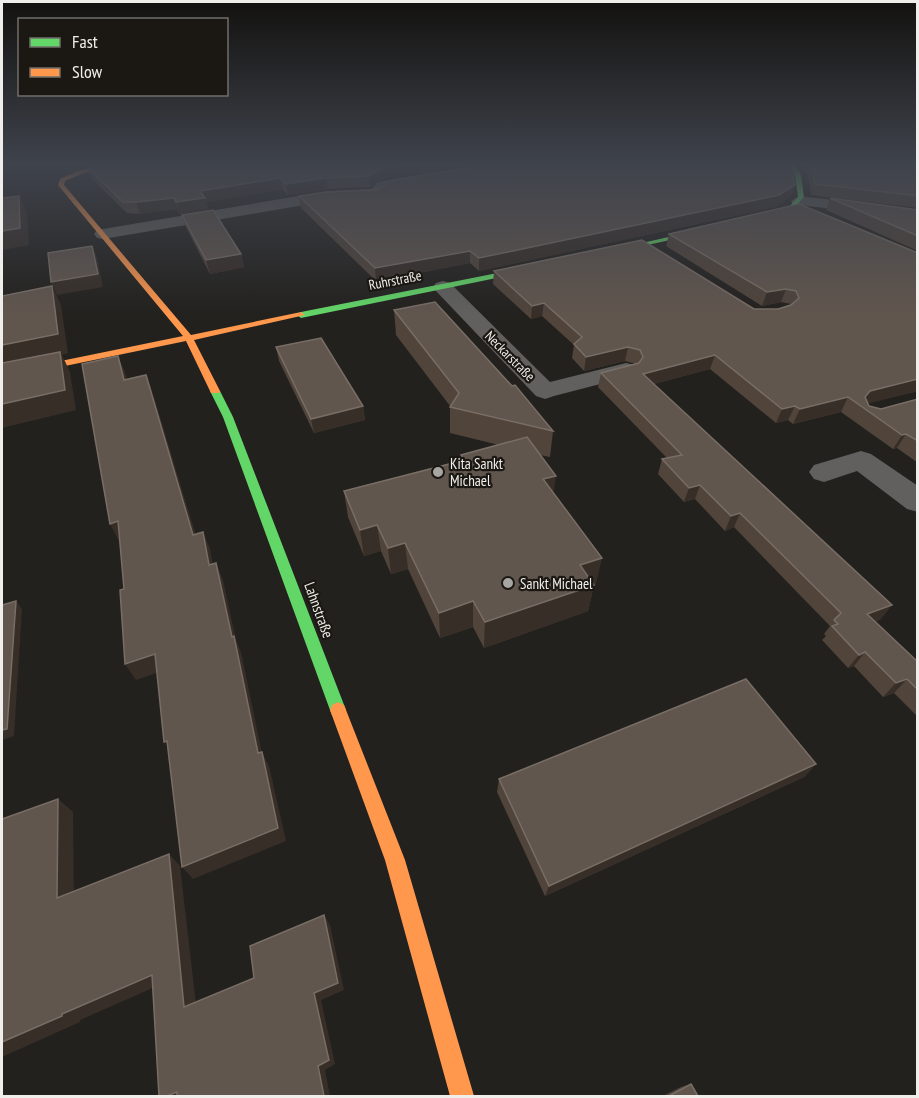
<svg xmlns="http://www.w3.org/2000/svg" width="919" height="1098" font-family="'PT Sans Narrow',sans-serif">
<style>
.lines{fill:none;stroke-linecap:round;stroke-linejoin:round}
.street{fill:#61605e;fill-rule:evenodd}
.fast{fill:#63d668;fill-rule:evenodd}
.slow{fill:#ff974d;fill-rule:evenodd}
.wall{fill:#50443b}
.shaded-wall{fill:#372e28}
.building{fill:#61564e;stroke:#786e66;stroke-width:1.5}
.poi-dot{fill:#a8a6a3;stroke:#1b1813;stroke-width:2}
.labels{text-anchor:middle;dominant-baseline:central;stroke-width:4.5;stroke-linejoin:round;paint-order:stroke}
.far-street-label{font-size:14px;fill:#f0eeea;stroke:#1b1813}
.poi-label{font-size:15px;fill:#f0eeea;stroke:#1b1813;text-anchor:start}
.street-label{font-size:15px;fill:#f0eeea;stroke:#1b1813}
</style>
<rect width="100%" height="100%" fill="#23211e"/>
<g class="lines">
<g class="street">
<path d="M496,163H526L519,167L388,190L382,197L376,199L328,201L103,239L97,238L94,234L97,230L103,229L328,191L371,189L377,183L383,181Z"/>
<path d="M799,196L918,210V220L793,204L791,201Z"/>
<path d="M443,281L450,283L550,382L626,363L635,365L638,370L635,375L554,396L545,399L536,396L436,291L433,287L436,283Z"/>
<path d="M861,451L871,454L918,486V512L907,509L857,471L824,482L814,479L809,472L814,465Z"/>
</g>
<g class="fast">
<path d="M788,163H794L801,175L804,197L791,211L766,219L606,254L602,252L762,216L787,209L798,197L795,175Z"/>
<path d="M538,265H541V269L301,318L297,315L301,312Z"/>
<path d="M215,388L220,391L233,417L346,710L344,715L338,718L332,715L330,710L223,417L210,391Z"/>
</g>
<g class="slow">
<path d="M121,163H132L84,173L65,181L64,185L191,335L301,312L305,315L194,340L220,391L219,393H211L210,391L186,341L2,379V373L183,336L58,185L60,179L80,170Z"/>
<path d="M338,702L344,705L346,710L405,860L474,1096H450L385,860L330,710L332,705Z"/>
</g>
</g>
<g class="wall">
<path d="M122,163H485L383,179L370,187L328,189L288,195L282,189L206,202L208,209L179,214L177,209L140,214L127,213L92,179L88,168Z"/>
<path d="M800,163H918V208L811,195L808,175Z"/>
<path d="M795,185L791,196L775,207L479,271L470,263L376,281L301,208L299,196L376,190Z"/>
<path d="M830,198L918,210V251L826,210Z"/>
<path d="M182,215L241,254L244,267L210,274L186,227Z"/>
<path d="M669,234L918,253V391L868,403L869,406L881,409L918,399V463L897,448L893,449L841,412L793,424L788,420L776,423L710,369L654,384L881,619L874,622L918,662V717L894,693L883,697L854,666L848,668L822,640L826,636L824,634L830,626L734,527L725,531L695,499L684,502L658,474L662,459L667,458L598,387L601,373L636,364L625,361L584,371L572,358L574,345L542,316L531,319L493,284L494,271L754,309H778L791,304L781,302L762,306L666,246Z"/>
<path d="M394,310L512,386L553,431L550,457L540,455L553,493L596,584L594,585L588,611L484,648L473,627L440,638L408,569L391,574L381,551L364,556L348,517L344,491L461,460V455L499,445L450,433V406L396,335Z"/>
<path d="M276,347L363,406L365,420L314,433L279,361Z"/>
<path d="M816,764L804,777L545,896L497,792L499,779Z"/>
<path d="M691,1084L698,1096H663L681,1087Z"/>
</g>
<g class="shaded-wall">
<path d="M417,163H485L383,179L370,187L369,176L382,168Z"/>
<path d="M280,178L282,189L206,202L208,209L179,214L176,202L200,191Z"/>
<path d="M326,178L328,189L288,195L286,184Z"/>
<path d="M795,185L791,196L775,207L479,271V258Z"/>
<path d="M19,196L27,212L29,245L2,250V231Z"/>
<path d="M174,198L177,209L140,214L136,202Z"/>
<path d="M92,246L97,258L103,287L57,295L51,282Z"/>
<path d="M470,251V263L376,281L375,268Z"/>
<path d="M241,254L244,267L210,274L206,260Z"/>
<path d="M52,286L61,305L68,353L62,355L70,372L76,410L2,428V345Z"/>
<path d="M786,289L781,302L762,306L767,292Z"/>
<path d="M544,303L542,316L531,319L532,306Z"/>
<path d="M628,347L625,361L584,371L586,357Z"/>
<path d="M715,355L710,369L639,388L643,374Z"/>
<path d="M118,356L125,372L132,396L124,380Z"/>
<path d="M146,375L152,391L201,552L193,535Z"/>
<path d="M918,379V391L862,405L865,397L870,391Z"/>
<path d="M848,397L841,412L793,424L800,409Z"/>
<path d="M363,406L365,420L314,433L311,419Z"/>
<path d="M795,406L788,420L776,423L782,409Z"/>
<path d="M906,434L897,448L893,449L902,435Z"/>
<path d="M556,476L552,502L543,479Z"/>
<path d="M700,485L695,499L684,502L689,488Z"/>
<path d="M740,513L734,527L725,531L731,516Z"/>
<path d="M118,521L119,541L110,524Z"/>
<path d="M377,525L381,551L364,556L360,530Z"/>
<path d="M203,532L210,549L216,582L209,565Z"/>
<path d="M405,543L408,569L391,574L388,548Z"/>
<path d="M602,558L596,584L575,591L580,565Z"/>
<path d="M216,563L223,580L236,640L241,652L265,768L258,753L232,637Z"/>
<path d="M594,585L588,611L484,648L485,622Z"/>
<path d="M16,601L22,609L14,736L2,740V730Z"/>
<path d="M473,601V627L440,638L439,613Z"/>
<path d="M892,605L881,619L856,629L867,614Z"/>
<path d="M865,652L854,666L848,668L859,655Z"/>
<path d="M155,654L165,670L136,680L125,664Z"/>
<path d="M907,679L894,693L883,697L896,683Z"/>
<path d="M262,752L269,766L286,841L193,879L182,867Z"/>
<path d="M816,764L804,777L545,896L549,886Z"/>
<path d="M58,799L73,812L74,908L57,898Z"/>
<path d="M169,854L180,866L197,1013L184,1007Z"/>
<path d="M324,915L330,925L344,990L321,1000L335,1064L325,1070L330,1096H324L318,1066L314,993Z"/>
<path d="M152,975L166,982L80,1020V1022L2,1057V1042L62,1014Z"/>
<path d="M177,1092L188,1096H167Z"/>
</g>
<g class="building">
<path d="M122,163H417L382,168L369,176L326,178L286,184L280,178L200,191L205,198L176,202L174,198L136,202H123L88,168Z"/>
<path d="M497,163H790L791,165L795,185L779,195L479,258L470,251L375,268L299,196L327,192L376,190L383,187L388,181Z"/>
<path d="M811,163H918V196L815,184Z"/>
<path d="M19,196L20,228L2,231V198Z"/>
<path d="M830,198L918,210V236Z"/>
<path d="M799,204L918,253V379L870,391L865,397L869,406L881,409L918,399V441L906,434L902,435L848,397L800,409L795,406L782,409L715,355L643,374L892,605L867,614L918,662V690L907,679L896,683L865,652L859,655L832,626L838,624L834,620L841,613L740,513L731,516L700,485L689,488L662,459L682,455L601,373L639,363L643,357L640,350L628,347L586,357L574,344L582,337L544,303L532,306L494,271L642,240L754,309H778L791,305L799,298L796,291L786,289L767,292L669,234Z"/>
<path d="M213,210L241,254L206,260L182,215Z"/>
<path d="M92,246L98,274L51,282L48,253Z"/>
<path d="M52,286L58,334L2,345V296Z"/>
<path d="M435,302L512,386L515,385L553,431L450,407L459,393L394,310Z"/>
<path d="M321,338L363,406L311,419L276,347Z"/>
<path d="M60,352L65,390L2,404V363Z"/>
<path d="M118,356L124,380L146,375L193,535L203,532L209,565L216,563L232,637L234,636L258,753L262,752L278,828L182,867L167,741L164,742L155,654L125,664L120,590L124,589L118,521L110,524L82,364Z"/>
<path d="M527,437L556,476L543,479L602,558L580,565L594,585L485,622L473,601L439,613L405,543L388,548L377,525L360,530L344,491L465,460L461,455Z"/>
<path d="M16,601L7,729L2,730V605Z"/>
<path d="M746,679L816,764L549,886L499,779Z"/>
<path d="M58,799L57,898L169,854L184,1007L254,978L250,946L324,915L338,983L314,993L329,1060L318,1066L324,1096H177V1092L167,1096H159L152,975L62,1014V1016L2,1042V819Z"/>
<path d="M691,1084L698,1096H669Z"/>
</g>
<linearGradient id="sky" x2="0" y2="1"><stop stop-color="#131210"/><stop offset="0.52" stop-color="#3f434c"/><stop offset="1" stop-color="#3f434c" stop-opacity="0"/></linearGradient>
<rect width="919" height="316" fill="url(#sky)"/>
<g class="poi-dot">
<circle cx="438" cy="472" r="6"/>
<circle cx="508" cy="583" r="6"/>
</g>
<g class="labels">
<g class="far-street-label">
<text transform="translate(395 280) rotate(-11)">Ruhrstraße</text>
<text transform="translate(510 356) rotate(45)">Neckarstraße</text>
</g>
<g class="poi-label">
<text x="450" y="463">Kita Sankt<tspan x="450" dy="17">Michael</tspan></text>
<text x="520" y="583">Sankt Michael</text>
</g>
<g class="street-label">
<text transform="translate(319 610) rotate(70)">Lahnstraße</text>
</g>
</g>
<rect width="919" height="1098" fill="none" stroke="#f0eeea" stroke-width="6"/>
<rect x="18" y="18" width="210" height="78" fill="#1b1813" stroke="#706e69" stroke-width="1.5"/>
<rect x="30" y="38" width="30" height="9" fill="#63d668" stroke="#706e69" stroke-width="1.5"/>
<text x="72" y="48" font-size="18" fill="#f0eeea">Fast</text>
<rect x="30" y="68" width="30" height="9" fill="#ff974d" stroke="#706e69" stroke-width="1.5"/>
<text x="72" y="78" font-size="18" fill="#f0eeea">Slow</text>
</svg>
